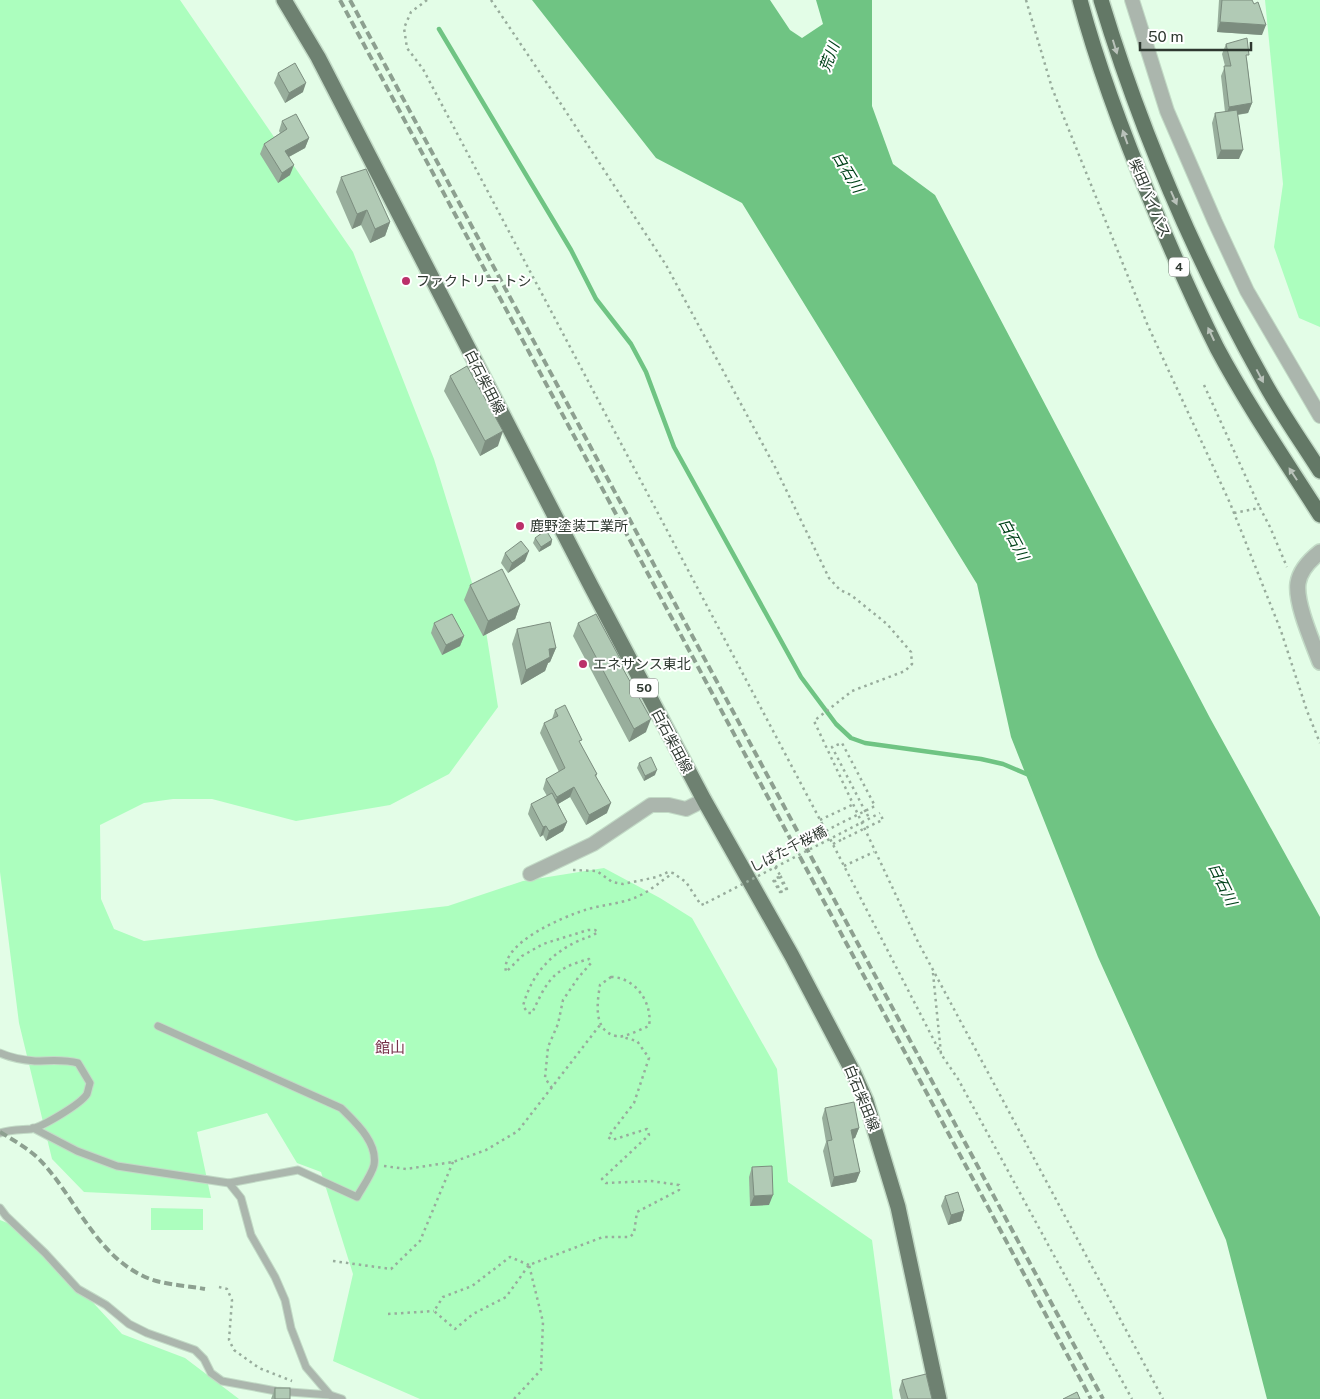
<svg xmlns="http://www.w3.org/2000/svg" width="1320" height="1399" font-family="'Public Sans','Noto Sans JP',sans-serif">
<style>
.green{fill:#acfebe}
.water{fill:#6fc483}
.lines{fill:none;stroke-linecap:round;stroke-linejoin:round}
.stream{stroke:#6fc483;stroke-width:4.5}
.service-casing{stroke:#c2dac6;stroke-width:9}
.minor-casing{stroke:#c2dac6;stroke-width:16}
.tertiary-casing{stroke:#c2dac6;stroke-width:18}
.primary-casing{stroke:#c2dac6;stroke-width:18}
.trunk-casing{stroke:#c2dac6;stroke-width:18}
.path{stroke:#98ac9c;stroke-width:2.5;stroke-dasharray:2.5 4;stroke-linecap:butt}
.service{stroke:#abb6ad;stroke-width:7}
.minor{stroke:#abb6ad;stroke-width:14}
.tertiary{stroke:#abb6ad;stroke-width:15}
.primary{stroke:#6e8171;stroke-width:15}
.trunk{stroke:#637866;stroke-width:15}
.rail{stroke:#8da090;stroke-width:4;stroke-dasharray:8 4;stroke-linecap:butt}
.path-bridge{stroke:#98ac9c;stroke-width:2.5;stroke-dasharray:2.5 4;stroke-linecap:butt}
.wall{fill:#98ae9c}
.shaded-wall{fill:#7c8d7f}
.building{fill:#b1cab5;stroke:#7c8d7f}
.oneway{fill:#b9c2ba}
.poi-dot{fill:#bb306a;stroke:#fff;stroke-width:2}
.labels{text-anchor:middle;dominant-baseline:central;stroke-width:4;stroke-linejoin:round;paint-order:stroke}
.shield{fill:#fff;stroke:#6d746e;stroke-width:1}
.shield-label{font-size:12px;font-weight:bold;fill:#2e3830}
.street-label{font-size:14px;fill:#2e3830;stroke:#fff}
.poi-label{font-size:14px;fill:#2e3830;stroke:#fff;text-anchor:start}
.water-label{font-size:15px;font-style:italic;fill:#00421a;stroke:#fff}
.neighbourhood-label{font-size:15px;fill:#78334b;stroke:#fff}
</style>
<rect width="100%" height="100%" fill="#e3fde7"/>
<g class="green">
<path d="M0,0H180L353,252L434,459L485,625L498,707L449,774L390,805L296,821L212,799H173L144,803L100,825L101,899L114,929L144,941L448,906L523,881L604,868L660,898L692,918L777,1069L788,1182L872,1240L893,1399H420L333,1361L353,1274L321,1172L297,1163L267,1113L197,1132L211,1198L84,1192L52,1159L19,1023L0,872Z"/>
<path d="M1265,0H1320V327L1299,318L1274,247L1283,184Z"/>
<path d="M151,1208L203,1209V1230H151Z"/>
<path d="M0,1220L27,1231L122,1334L185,1358L239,1399H0Z"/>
</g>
<path class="water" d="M532,0H770L790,30L802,38L823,24L816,0H872V106L893,164L935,195L1210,718L1320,917V1399H1267L1226,1240L1098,957L1011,737L977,584L742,203L656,158Z"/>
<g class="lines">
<path class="stream" d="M439,29L571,250L596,299L631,344L646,372L674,447L801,677L836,724L851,738L865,743L981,759L1003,764L1029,775"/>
<defs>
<g id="service">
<path d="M158,1026L341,1108C355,1122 378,1142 374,1165C372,1174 362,1188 357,1197L298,1170L229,1183"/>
<path d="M0,1053C11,1058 23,1060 35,1061C50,1061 63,1059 78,1063L90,1083C89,1086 88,1091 87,1094C81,1104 42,1127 31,1129C20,1130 10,1130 0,1133"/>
<path d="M33,1128L77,1151L117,1166L229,1183L241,1198L251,1235L275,1277L285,1300L291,1328L306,1367L330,1395"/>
<path d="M0,1208L6,1216L45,1253L78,1289L106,1305L129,1324L147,1333L195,1350L204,1359L211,1373L222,1381L276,1391L330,1395L342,1399"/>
</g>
<g id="minor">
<path d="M1132,0L1167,111L1215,222L1247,291L1320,416"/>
<path d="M530,874L593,844L651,805H669L686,809L704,800"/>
</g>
<path id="tertiary" d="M1320,552C1310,560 1300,570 1298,583C1295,603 1313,643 1320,662"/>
<path id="primary" d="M284,0L318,57L591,586L704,800L792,956L854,1074L866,1101L898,1207L939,1399"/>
<g id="trunk">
<path d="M1080,0C1099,71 1125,139 1153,206C1173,254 1194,302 1217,348C1248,406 1285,460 1320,515"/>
<path d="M1101,0C1141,132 1195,258 1262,378C1279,410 1301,441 1320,471"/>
</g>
</defs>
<use href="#service" class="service-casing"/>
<use href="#minor" class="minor-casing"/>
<use href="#tertiary" class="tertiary-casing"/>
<use href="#primary" class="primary-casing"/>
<use href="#trunk" class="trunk-casing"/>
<g class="path">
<path d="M427,0L411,12L404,28L407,48L423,69L826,831L941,1054"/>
<path d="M491,0L559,101L666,265L775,467L829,578L840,590L851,595L887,624L911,652L912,664L905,671L852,691L814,721L918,942L1163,1399"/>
<path d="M1026,0L1052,88L1148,326L1230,503L1281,631L1307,711L1320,743"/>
<path d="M1204,385L1260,508"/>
<path d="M1234,513L1260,508L1270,527L1287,567"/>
<path d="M867,814L869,818"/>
<path d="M820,820L852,805"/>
<path d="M878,822L883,820L880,813"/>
<path d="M826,831L837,825"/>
<path d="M833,844L843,839"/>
<path d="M844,866L874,852"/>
<path d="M775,867L780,875"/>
<path d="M573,870L597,871L612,882L623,884L657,877L668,872L673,873L686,882L701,905L706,903"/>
<path d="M773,880L780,892L786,889L779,877"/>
<path d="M933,973L941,1054L958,1079L1132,1399"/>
<path d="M611,977C635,977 653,1003 649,1026C641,1029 632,1034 623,1036C620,1037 619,1036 616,1036C593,1031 597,1003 600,985Z"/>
<path d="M552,1088L545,1078L548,1047L558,1024L563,1000L578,978L591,963L589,959C579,962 567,965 559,972C546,981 539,999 532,1013H528L523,1006C531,976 549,955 576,942C584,938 591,937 598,932L595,930H588L543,944L522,956L506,972C500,943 563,917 585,910C601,905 619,904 634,898C648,893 661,881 673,873"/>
<path d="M384,1166L406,1169L453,1162L486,1150L518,1131L600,1025"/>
<path d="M333,1261L391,1269L420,1241L453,1162"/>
<path d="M529,1265L510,1257L472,1286L443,1297L434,1311L455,1329L473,1314L506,1297L529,1265L603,1237H630L634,1233L637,1212L679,1190V1185L651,1181L606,1183L602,1179L649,1135L647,1129L612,1140L608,1137L634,1103L649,1058L637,1041L622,1037"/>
<path d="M219,1287L227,1289L232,1300L229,1340L234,1350L259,1368L292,1381"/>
<path d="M388,1314L434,1311"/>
<path d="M514,1399L541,1370L543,1322L529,1265"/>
</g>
<use href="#service" class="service"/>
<use href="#minor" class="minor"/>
<use href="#tertiary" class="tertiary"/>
<use href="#primary" class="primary"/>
<use href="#trunk" class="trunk"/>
<g class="rail">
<path d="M340,0L1091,1399"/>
<path d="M350,0L1103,1399"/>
<path d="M0,1132C13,1140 26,1147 38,1158C74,1194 93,1251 141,1275C160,1285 184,1285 205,1289"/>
</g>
<g class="path-bridge">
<path d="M837,825L875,806L842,743L832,747L864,809L867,814"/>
<path d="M843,839L878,822"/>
<path d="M779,877L774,879L781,892L787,889L780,875"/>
<path d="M706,903L880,813"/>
</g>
</g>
<g class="wall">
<path d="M1219,0H1252L1262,35L1217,32Z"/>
<path d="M1226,44L1247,60L1252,103L1248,113L1238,115L1239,159H1217L1212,123L1215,113L1225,112L1221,76L1225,66L1222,54Z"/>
<path d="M278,73L303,92L285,103L274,83Z"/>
<path d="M282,121L309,138L305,148L289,157L290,175L278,183L260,154L264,144L280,133L279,131Z"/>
<path d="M341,177L390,222L385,236L370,243L361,225L352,229L336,192Z"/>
<path d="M450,376L498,446L480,456L444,391Z"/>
<path d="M535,538L552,540L551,545L539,552L533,543Z"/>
<path d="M505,553L525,561L508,573L501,563Z"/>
<path d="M470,585L520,605L515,619L483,636L464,600Z"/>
<path d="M434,623L464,636L460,646L442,655L431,633Z"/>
<path d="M578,623L624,666L623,669L646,732L629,742L573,636Z"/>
<path d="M517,629L556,648L550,662L548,663L545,671L521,685L512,644Z"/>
<path d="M555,710L580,744L597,774L596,777L607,813L586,825L570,797L558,804L567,822L563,831L546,841L543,835L540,837L528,814L531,804L547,796L543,789L546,779L559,772L540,733L544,723L552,719Z"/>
<path d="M639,763L655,775L644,781L637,768Z"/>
<path d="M825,1108L859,1128L855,1138L853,1139L860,1172L856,1182L831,1187L823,1151L826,1142L822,1118Z"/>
<path d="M752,1167L769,1205L750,1206L749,1177Z"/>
<path d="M945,1196L964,1211L961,1221L948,1225L941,1206Z"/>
<path d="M902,1380L932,1399H901L899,1390Z"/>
<path d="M275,1388L290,1399H271Z"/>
</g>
<g class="shaded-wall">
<path d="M1220,22L1266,25L1262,35L1217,32Z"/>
<path d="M306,83L303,92L285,103L289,93Z"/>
<path d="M1252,103L1248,113L1226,116L1229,107Z"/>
<path d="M309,138L305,148L281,161L285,151Z"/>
<path d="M1221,150H1243L1239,159H1217Z"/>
<path d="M294,165L290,175L278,183L282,173Z"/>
<path d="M367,210L361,225L352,229L357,214Z"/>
<path d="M390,222L385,236L370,243L375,229Z"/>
<path d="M503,431L498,446L480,456L485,441Z"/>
<path d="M552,540L551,545L539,552L541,547Z"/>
<path d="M529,551L525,561L508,573L512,563Z"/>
<path d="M520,605L515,619L483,636L488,621Z"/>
<path d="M464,636L460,646L442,655L446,645Z"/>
<path d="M556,648L550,662L548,663L545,671L521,685L526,670L549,649Z"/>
<path d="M651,719L646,732L629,742L634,729Z"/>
<path d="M657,770L655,775L644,781L645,776Z"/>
<path d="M574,787L570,797L553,807L557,797Z"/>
<path d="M611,803L607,813L586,825L589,815Z"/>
<path d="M567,822L563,831L546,841L549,831Z"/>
<path d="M546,826L543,835L540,837L543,827Z"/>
<path d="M859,1128L855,1138L847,1140L851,1130Z"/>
<path d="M860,1172L856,1182L831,1187L834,1177Z"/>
<path d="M773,1195L769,1205L750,1206L754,1196Z"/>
<path d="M964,1211L961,1221L948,1225L951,1215Z"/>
</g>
<g class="building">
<path d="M1222,0H1252L1254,4L1258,2L1266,25L1220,22Z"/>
<path d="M1247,38L1249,55H1246L1252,103L1229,107L1224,66H1231L1226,44Z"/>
<path d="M295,63L306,83L289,93L278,73Z"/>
<path d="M1237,110L1243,150H1221L1215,113Z"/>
<path d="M296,114L309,138L285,151L294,165L282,173L264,144L287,129L282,121Z"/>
<path d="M366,169L390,222L375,229L367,210L357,214L341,177Z"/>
<path d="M467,366L503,431L485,441L450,376Z"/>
<path d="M546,530L552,540L541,547L535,538Z"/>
<path d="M521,541L529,551L512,563L505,553Z"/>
<path d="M502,569L520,605L488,621L470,585Z"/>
<path d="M452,614L464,636L446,645L434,623Z"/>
<path d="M596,614L624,666L622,667L651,719L634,729L578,623Z"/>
<path d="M550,622L556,648L549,649L550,657L526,670L517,629Z"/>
<path d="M565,705L582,740L579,741L597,774L595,775L611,803L589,815L574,787L557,797L546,779L565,768L544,723L558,716L555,710Z"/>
<path d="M651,757L657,770L645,776L639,763Z"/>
<path d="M552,793L567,822L549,831L546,826L543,827L531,804Z"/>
<path d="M854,1102L859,1128L851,1130L860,1172L834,1177L827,1141L832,1140L825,1108Z"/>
<path d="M772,1166L773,1195L754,1196L752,1167Z"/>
<path d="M958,1192L964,1211L951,1215L945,1196Z"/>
<path d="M926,1374L932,1399H908L902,1380Z"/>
<rect x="275" y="1388" width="15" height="11"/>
<path d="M1077,1392L1080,1399H1063Z"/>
</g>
<defs><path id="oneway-solid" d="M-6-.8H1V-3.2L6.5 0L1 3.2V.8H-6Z" transform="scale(1.25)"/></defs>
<g class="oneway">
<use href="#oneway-solid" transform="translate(1115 47) rotate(73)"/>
<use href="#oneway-solid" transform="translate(1125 137) rotate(-110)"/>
<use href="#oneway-solid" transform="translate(1174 198) rotate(66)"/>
<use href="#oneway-solid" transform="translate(1211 334) rotate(-115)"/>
<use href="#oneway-solid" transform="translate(1260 376) rotate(62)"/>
<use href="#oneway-solid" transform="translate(1293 474) rotate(-123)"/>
</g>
<g class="poi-dot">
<circle cx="406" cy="281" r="5"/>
<circle cx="520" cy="526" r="5"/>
<circle cx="583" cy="664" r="5"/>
</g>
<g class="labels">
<g class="shield">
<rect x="1169" y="257.5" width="20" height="19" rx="4"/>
<rect x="630" y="678.5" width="28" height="19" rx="4"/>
</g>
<g class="shield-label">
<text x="1179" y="267">4</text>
<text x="644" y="688">50</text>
</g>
<g class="street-label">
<text transform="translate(1150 198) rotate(67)">柴田バイパス</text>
<text transform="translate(485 382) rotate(63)">白石柴田線</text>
<text transform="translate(672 741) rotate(62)">白石柴田線</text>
<text transform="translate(788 849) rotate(-27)">しばた千桜橋</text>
<text transform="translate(862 1098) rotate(68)">白石柴田線</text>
</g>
<g class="poi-label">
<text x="416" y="281">ファクトリー トシ</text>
<text x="530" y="526">鹿野塗装工業所</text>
<text x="593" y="664">エネサンス東北</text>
</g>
<g class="water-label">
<text transform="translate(829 57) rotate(-70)">荒川</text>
<text transform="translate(848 172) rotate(59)">白石川</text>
<text transform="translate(1014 539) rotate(62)">白石川</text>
<text transform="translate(1223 884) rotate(64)">白石川</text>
</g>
<g class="neighbourhood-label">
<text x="390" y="1047">館山</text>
</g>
</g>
<path d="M1140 42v8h111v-8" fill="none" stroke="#2e3830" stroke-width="2.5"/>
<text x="1148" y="42" font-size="15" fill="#2e3830" stroke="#ffffff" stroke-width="4" paint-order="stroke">50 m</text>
</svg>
